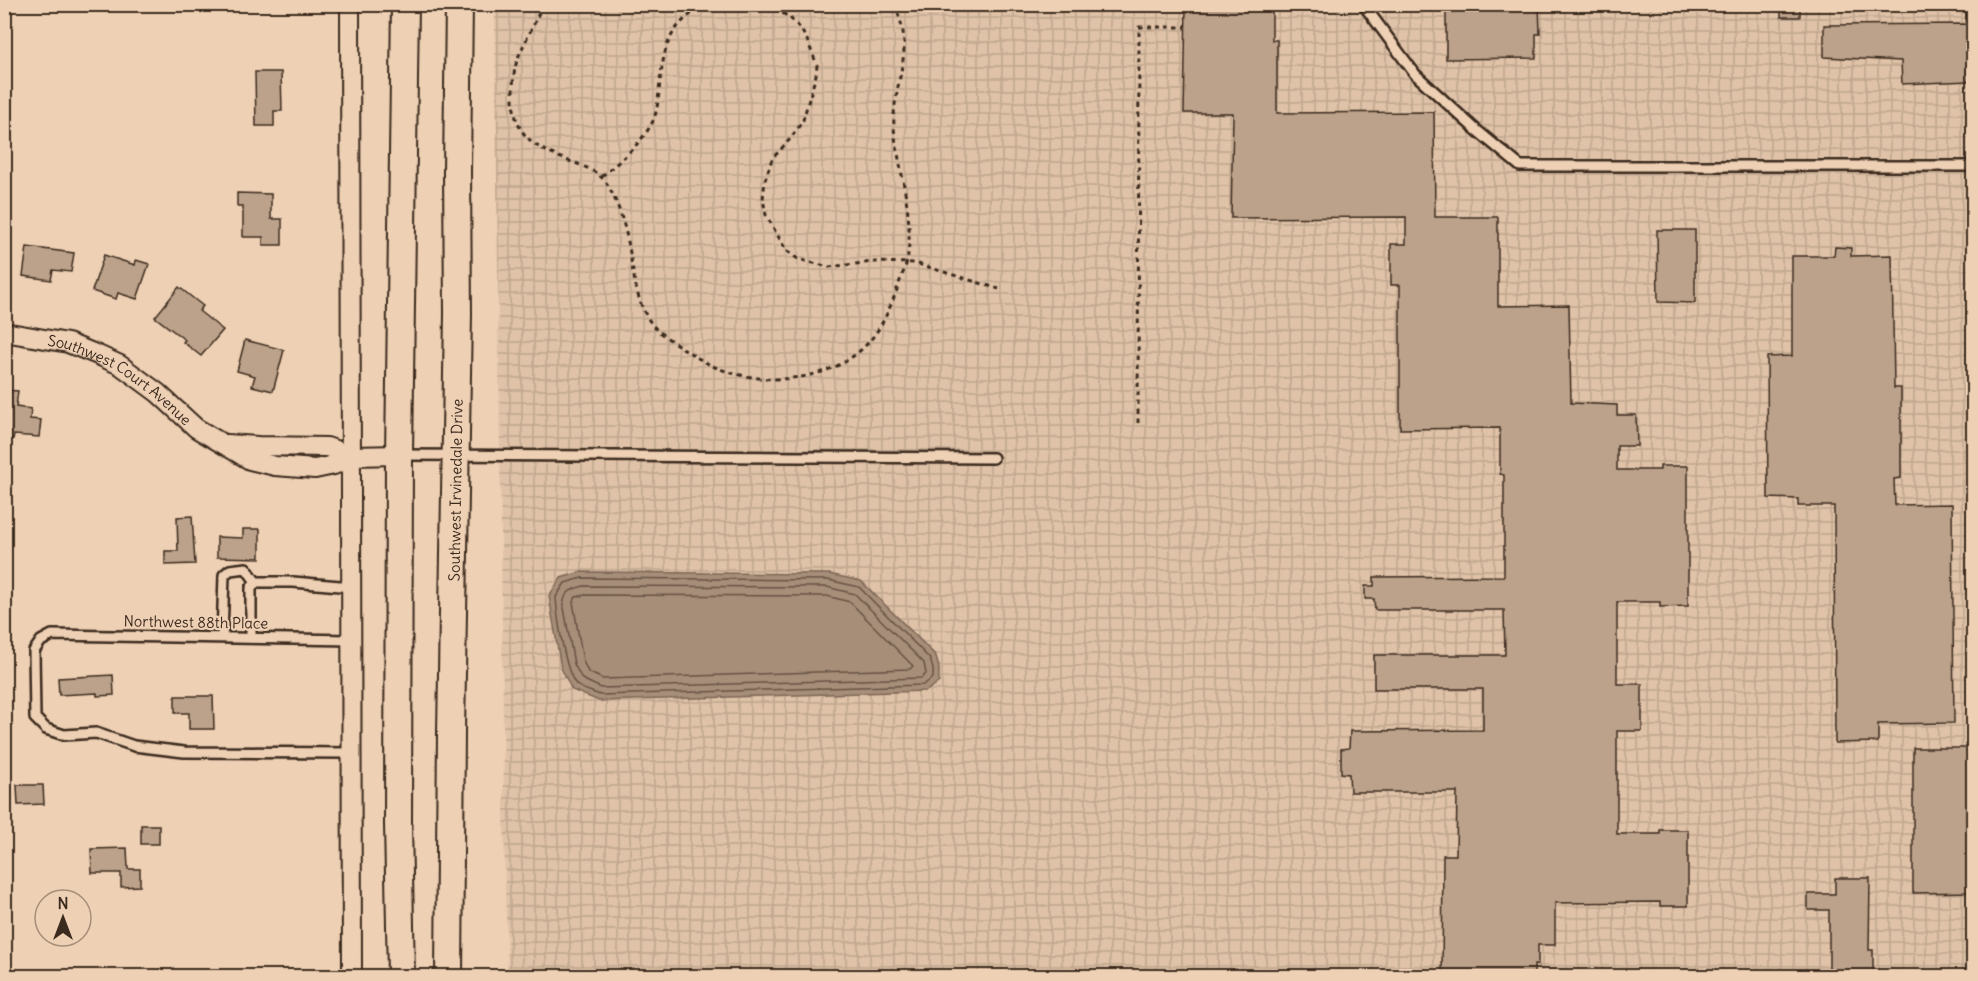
<svg xmlns="http://www.w3.org/2000/svg" width="1978" height="981" font-family="Delius,sans-serif">
<style>
.industrial{fill:url(#industrial-grid)}
.water{fill:#a78e79;stroke:#7c6655;stroke-width:1.5}
.lines{fill:none;stroke-linecap:round;stroke-linejoin:round}
.shore{stroke:#665242;stroke-width:1.5}
.building{fill:#bca28a;stroke:#3b2a1e;stroke-width:1.5}
.service-casing{stroke:#3b2a1e;stroke-width:14}
.minor-casing{stroke:#3b2a1e;stroke-width:22}
.secondary-casing{stroke:#3b2a1e;stroke-width:30}
.path{stroke:#3b2a1e;stroke-width:3;stroke-dasharray:4.5 4.5;stroke-linecap:butt}
.service{stroke:#eed0b4;stroke-width:9}
.minor{stroke:#eed0b4;stroke-width:18}
.secondary{stroke:#eed0b4;stroke-width:26}
.labels{text-anchor:middle;dominant-baseline:central;stroke-width:4.5;stroke-linejoin:round;paint-order:stroke}
.street-label{font-size:15px;fill:#3b2a1e;stroke:#eed0b4}
</style>
<defs>
<pattern id="industrial-grid" width="8" height="8" patternUnits="userSpaceOnUse" patternTransform="scale(1.5)"><rect width="8" height="8" fill="#dfc2a7"/><path d="M0 4h8M4 0v8" fill="none" stroke="#c0a78f"/></pattern>
</defs>
<rect width="100%" height="100%" fill="#eed0b4"/>
<filter id="ink" filterUnits="userSpaceOnUse"><feTurbulence type="fractalNoise" baseFrequency=".0167" numOctaves="2"/><feDisplacementMap in="SourceGraphic" scale="12" xChannelSelector="R" yChannelSelector="G"/><feConvolveMatrix kernelMatrix="1 2 1 2 8 2 1 2 1" color-interpolation-filters="sRGB"/></filter>
<g filter="url(#ink)">
<path class="industrial" d="M495,5H1973V976H508L505,888Z"/>
<path class="water" d="M581,572L829,574L861,581L936,656L939,668V682L926,691L599,701L572,690L561,668L549,596L561,578Z"/>
<g class="lines">
<g class="shore">
<path d="M582,578L828,580L859,587L930,659L933,669V678L923,685L600,695C593,692 584,690 578,686C565,677 557,614 556,597L565,583Z"/>
<path d="M584,586L827,587L855,594L924,663L926,674L921,678L601,688L582,679L574,664L564,608C562,593 571,589 584,586Z"/>
<path d="M585,595L827,596L850,602L913,666L910,669L603,679L588,672L583,661L573,602L576,597Z"/>
</g>
</g>
<g class="building">
<path d="M1186,4H1272V40H1277V113L1434,112L1435,217H1498V306L1569,305L1571,403L1617,405V415H1636L1637,446H1617V470H1660V466H1688V606L1660,607V602H1617V684H1642V731H1617V834H1660V830H1688V906H1660V902L1555,903V945H1538V965H1534V976H1442L1443,855H1456L1457,792H1350L1349,774L1341,773V749L1349,748L1350,731L1483,730V689H1374V655H1505L1504,610H1375L1374,599H1365V586H1374V577L1504,576V475L1500,474V428L1400,429V285H1391V244H1406V217L1231,218L1233,113H1184Z"/>
<path d="M1446,4H1539L1540,34H1536V58L1446,59Z"/>
<rect x="1781" y="4" width="19" height="13"/>
<path d="M1968,24L1969,81L1902,84L1901,61L1824,57V25Z"/>
<path d="M255,72H281L282,111H274V126H256Z"/>
<path d="M237,193L271,194V219H282V245H263V237H243V206H237Z"/>
<path d="M1657,230H1695V303L1658,302Z"/>
<path d="M27,247L74,253L71,272L53,270L51,280L23,276Z"/>
<path d="M1835,247L1851,248V256L1892,255L1894,388H1901V478L1894,479L1895,505L1952,504L1954,723L1878,724V742L1835,743L1834,506H1798V499L1768,498L1767,357L1792,356V256H1834Z"/>
<path d="M104,255L135,265L136,260L149,264L137,299L118,293L116,299L92,291Z"/>
<path d="M179,287L203,306L199,311L223,330L201,356L183,342L185,340L155,317Z"/>
<path d="M245,340L284,350L273,391L252,386L255,376L237,371Z"/>
<path d="M4,390L18,391L16,407L31,409L30,419L41,420L39,437L14,435L13,439L4,438Z"/>
<path d="M192,516L195,564L165,565V551H178L177,517Z"/>
<path d="M243,529H260V558L217,557V537L243,538Z"/>
<path d="M113,675L114,695L97,696V693L59,695L58,678Z"/>
<path d="M175,696H213L214,729H189V713H175Z"/>
<path d="M1913,748H1974V892L1913,893Z"/>
<path d="M17,785H43L44,804L18,805Z"/>
<rect x="141" y="825" width="18" height="19"/>
<path d="M127,848L128,869H140V886L121,887V873H92L91,849Z"/>
<path d="M1835,878H1870L1869,950H1873V976H1829V910H1808V894H1835Z"/>
</g>
<g class="lines">
<defs>
<g id="service">
<path d="M1363,4L1415,74L1474,128L1520,166H1974"/>
<path d="M401,455L993,458"/>
<path d="M222,637L224,575L230,570L246,568L256,582"/>
<path d="M251,638V588L256,582H293L352,587"/>
<path d="M352,640L52,635L41,641L34,651L35,718L46,729L64,735L96,733L134,746L184,752L352,753"/>
</g>
<g id="minor">
<path d="M350,4L352,976"/>
<path id="s1" d="M4,332L68,343L98,355L120,365L158,393L196,428L250,460L275,466L315,469L334,465L352,456L399,455"/>
<path d="M227,444L258,446L327,447L352,456"/>
</g>
<g id="secondary">
<path d="M401,976L398,824L399,455L405,4"/>
<path id="s2" d="M449,976L451,733L458,314L457,171L459,4"/>
</g>
</defs>
<use href="#service" class="service-casing"/>
<use href="#minor" class="minor-casing"/>
<use href="#secondary" class="secondary-casing"/>
<g class="path">
<path d="M542,4C536,23 525,40 518,58C514,68 513,81 513,92C512,134 533,148 569,161C584,166 601,172 609,187C619,206 625,226 629,247C634,275 636,309 657,330C664,336 673,342 681,347C692,354 703,362 715,367C758,385 818,384 856,354C879,336 889,311 899,284C901,277 905,269 907,261C913,226 905,192 899,159C896,144 893,129 894,115C897,71 915,49 894,4"/>
<path d="M767,4L789,17L800,28L807,40L817,65L816,75L803,120L791,138L772,159L765,180L763,199L766,215L786,250L798,259L829,267L874,262L915,263L999,289"/>
<path d="M602,176C620,161 641,144 652,123C657,113 658,102 659,91C664,48 666,26 707,4"/>
<path d="M1138,423L1139,27H1186"/>
</g>
<use href="#service" class="service"/>
<use href="#minor" class="minor"/>
<use href="#secondary" class="secondary"/>
</g>
</g>
<g class="labels">
<g class="street-label">
<text stroke="none"><textPath href="#s1" startOffset="128">Southwest Court Avenue</textPath></text>
<text stroke="none"><textPath href="#s2" startOffset="486">Southwest Irvinedale Drive</textPath></text>
<text transform="translate(196 622) rotate(1)">Northwest 88th Place</text>
</g>
</g>
<rect width="1978" height="981" fill="none" stroke="#eed0b4" stroke-width="24"/>
<rect x="12" y="12" width="1954" height="957" fill="none" stroke="#3b2a1e" stroke-width="2" filter="url(#ink)"/>
<g transform="translate(63 918)"><circle r="28" fill="#eed0b4" stroke="#a68e78" stroke-width="1.5"/>
<path d="M0-4.5L10 22L0 15L-10 22Z" fill="#3b2a1e"/>
<text y="-9" font-size="16" font-weight="bold" text-anchor="middle" fill="#3b2a1e">N</text>
</g>
</svg>
